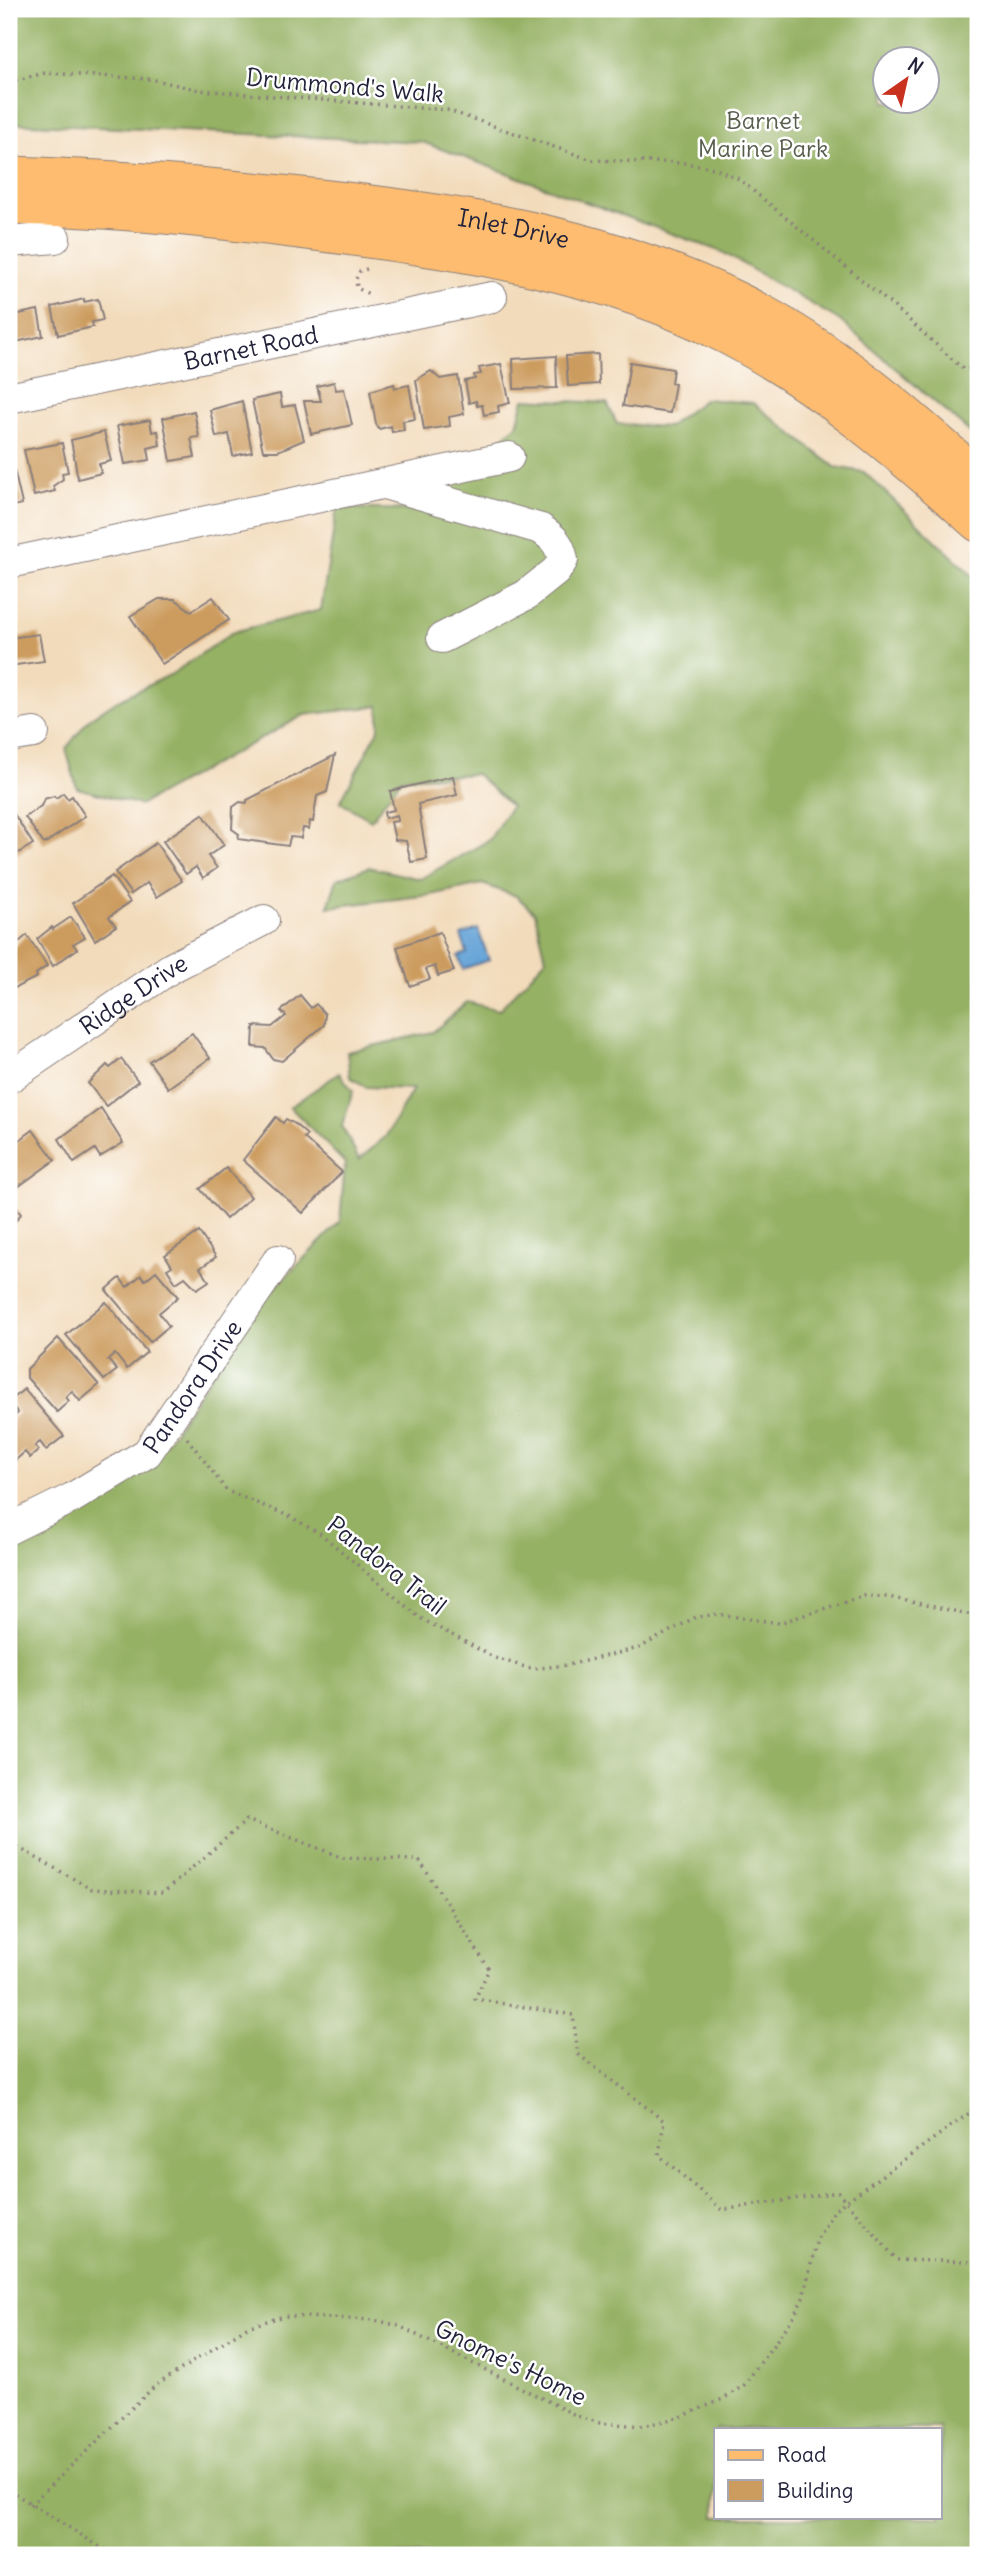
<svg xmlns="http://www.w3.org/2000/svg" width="987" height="2564" font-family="Delius,sans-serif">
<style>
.forest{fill:#95b163;stroke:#5c6a4f;stroke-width:2;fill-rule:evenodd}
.water{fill:#66a4d8;stroke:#44638a;stroke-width:2}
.building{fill:#cc9c5e}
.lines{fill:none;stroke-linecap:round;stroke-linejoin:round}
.minor-casing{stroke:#8a7e7b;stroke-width:32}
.major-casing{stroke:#8a7e7b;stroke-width:39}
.path{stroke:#8a7e7b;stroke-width:3.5;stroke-dasharray:2 5;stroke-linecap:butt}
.minor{stroke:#fff;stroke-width:30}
.major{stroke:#fdbc6f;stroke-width:37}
.labels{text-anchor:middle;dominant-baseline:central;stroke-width:5;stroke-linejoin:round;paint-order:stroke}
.street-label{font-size:24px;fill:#22223b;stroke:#fff}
.park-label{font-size:24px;fill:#585e4e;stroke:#fff}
</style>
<rect width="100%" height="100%" fill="#fff"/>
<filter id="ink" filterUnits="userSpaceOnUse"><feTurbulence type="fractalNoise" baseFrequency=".0143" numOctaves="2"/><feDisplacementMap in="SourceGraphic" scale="14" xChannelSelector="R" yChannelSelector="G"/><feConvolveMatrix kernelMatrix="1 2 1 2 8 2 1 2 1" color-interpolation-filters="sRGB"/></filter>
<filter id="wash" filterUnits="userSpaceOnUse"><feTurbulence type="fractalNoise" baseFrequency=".00686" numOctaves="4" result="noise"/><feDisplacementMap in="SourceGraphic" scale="28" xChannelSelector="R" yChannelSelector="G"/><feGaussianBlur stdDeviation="1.57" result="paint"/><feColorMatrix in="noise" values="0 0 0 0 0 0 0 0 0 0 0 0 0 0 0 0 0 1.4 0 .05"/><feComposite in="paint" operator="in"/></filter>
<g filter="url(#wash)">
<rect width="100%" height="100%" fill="#f2dbbb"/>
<g class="forest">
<path d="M43,9H977L978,439L839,320L722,252L422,142L9,123V13ZM886,60H928V102H886Z"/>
<path d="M524,399L607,403L617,424L668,427L705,399L753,403L835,467L864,472L978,581V2555H9V1542L120,1487L167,1442L256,1307L340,1222L345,1163L290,1107L339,1073L353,1091L342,1126L359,1160L386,1136L413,1089L366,1087L350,1077L347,1052L433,1032L467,1002L499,1010L546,959L535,913L516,896L482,884L430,895L328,907L337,879L369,867L420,879L489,840L511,806L476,774L402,778L371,820L340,802L379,729V706L304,715L140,805L77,788L66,749L89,719L116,701L172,674L233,632L321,610L337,508L418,510L517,425ZM716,2429H940V2517H716Z"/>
</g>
<path class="water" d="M478,929L489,960L463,969L458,956L467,953L461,935Z"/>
<g id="blocks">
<g class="building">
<path d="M84,299V302L98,299L103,320L92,322L93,327L58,335L52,307Z"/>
<path d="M38,310L43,336L11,343L9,316Z"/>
<path d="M598,354L599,384L568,386L566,356Z"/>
<path d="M556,356L557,388L514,389L513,359Z"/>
<path d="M630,362L673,369L671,383L675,384L670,413L623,406Z"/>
<path d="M501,364L510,403L498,406L499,412L484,415L482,405L477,406L476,401L469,403L465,381L475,379L474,375L481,374L479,368Z"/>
<path d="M431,371L440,379L458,376L464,414L449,417L450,426L424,430L416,380Z"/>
<path d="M334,382L336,390L344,389L352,425L311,434L304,401H321L317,386Z"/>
<path d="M394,384L395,388L409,385L415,419L403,421L404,430L392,432L391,426L379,429L376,424L370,391Z"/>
<path d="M280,394L282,407L295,405L304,440L278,451H263L252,400Z"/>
<path d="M242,401L252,452L233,456L229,434L216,437L210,410Z"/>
<path d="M194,411L199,437L191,438L195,457L171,461L163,418Z"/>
<path d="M150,420L152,432L158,431L160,445L148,448L150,460L125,464L117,426Z"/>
<path d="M104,432L111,461L99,464L101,473L78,479L71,440Z"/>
<path d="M62,443L68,472L62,473L63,479L53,486L55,491L34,496L24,450Z"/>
<path d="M10,452L22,504L9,507V453Z"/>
<path d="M213,597L229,620L162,664L130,616L159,599H175L191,611Z"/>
<path d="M39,634L44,661L9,666V638Z"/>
<path d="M335,755L327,792L317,796L313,822L310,821L309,829L303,828L301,838L290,837L288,846L238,839L239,834L232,829L233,807L240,802L247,803V800Z"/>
<path d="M453,776L457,795L418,804L427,859L411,862L406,841L395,840L391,822L398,821L397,815L385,818L384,812L394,810L390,791Z"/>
<path d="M63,793L68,799L72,796L85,816L44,844L25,817L41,806L44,799L54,796L56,798Z"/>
<path d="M12,811L33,844L9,859V813Z"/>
<path d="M203,814L224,845L208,856L217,868L203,878L196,867L186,874L163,841Z"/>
<path d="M156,843L182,881L157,897L147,883L131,894L115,872Z"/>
<path d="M112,876L130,902L109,917L116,926L95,940L73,903Z"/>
<path d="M71,917L85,937L73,944L77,949L53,966L37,939L52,927L53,929Z"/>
<path d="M440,932L454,971L438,976L435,966L426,969L430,979L410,986L397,947Z"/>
<path d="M27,935L47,966L36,974L37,977L13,989L9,982V951Z"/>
<path d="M300,995L311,1008L316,1004L325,1014L324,1025L282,1061L273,1059L265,1048L253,1047L254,1026L272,1027L286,1016L281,1011Z"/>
<path d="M192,1033L210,1058L168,1088L149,1061Z"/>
<path d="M121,1059L138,1081L106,1106L88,1083L107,1065L110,1068Z"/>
<path d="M101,1108L123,1143L100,1157L95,1149L74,1163L59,1139Z"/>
<path d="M276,1117L283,1123L286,1119L295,1124L307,1135L304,1138L342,1172L303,1213L243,1160Z"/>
<path d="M33,1130L55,1160L12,1191L9,1187V1148Z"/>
<path d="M226,1168L251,1197L226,1219L200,1189Z"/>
<path d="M9,1199L21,1214L9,1229Z"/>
<path d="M199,1232L216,1257L200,1268L209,1281L197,1289L185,1277L176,1283L167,1269L172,1266L165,1255Z"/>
<path d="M156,1271L178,1297L159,1313L169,1326L150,1342L106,1290L120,1278L127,1287L141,1275L145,1280Z"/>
<path d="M106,1302L147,1352L127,1369L115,1354L108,1360L117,1370L104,1380L66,1335Z"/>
<path d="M58,1338L99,1385L80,1401L72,1391L66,1397L69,1401L57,1412L27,1378V1369Z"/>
<path d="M24,1389L64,1436L46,1450L40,1442L35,1446L39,1450L30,1458L25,1452L12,1463L9,1459V1421L18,1413L9,1402Z"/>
</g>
</g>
</g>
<g filter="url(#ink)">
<use href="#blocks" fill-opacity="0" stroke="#8a7e7b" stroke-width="2"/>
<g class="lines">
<defs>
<g id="minor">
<path d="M9,242L55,238"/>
<path id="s1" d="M9,398L492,297"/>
<path d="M388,485L541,529C554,538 560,544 563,560L556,571L526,595L442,638"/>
<path d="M9,563L509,457"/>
<path d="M9,737L34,733"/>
<path id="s2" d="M9,1078L171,968L264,920"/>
<path id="s3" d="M9,1529L72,1498L147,1453L278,1260"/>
</g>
<g id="major">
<path id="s4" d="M9,175C110,178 210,186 310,197C459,213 605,235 740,302C828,345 906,413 978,478"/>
<path d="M9,206C117,208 223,220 330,234C466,252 605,272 728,336C820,384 901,454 978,523"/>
</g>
</defs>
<use href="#minor" class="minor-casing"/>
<use href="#major" class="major-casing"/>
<g class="path">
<path d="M9,82L45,73L151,79L199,90L447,110L592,160L684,163L714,168L739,179L898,310L963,369L978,367"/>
<path d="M367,269L360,271L356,279L357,288L371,295"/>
<path d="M187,1438L227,1491L289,1516L321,1534L420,1618L495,1658L532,1669L568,1665L639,1648L694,1618L717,1614L779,1623L864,1596L888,1597L968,1614L978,1619"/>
<path d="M9,1836L17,1847L92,1889L163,1893L247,1820L343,1858L419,1860L489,1969L475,1999L573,2015L578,2054L664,2121L659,2155L722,2210L838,2192L897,2260L978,2262"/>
<path d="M9,2490L113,2555"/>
<path d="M30,2505L155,2386L247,2327L284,2316L375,2320L399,2326L577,2416L600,2423L642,2426L681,2417L725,2398L744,2385L793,2318L803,2298L817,2239L835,2209L978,2107"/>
</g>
<use href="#minor" class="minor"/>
<use href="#major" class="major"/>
</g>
</g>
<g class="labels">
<g class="street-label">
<text transform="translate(345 85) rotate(5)">Drummond's Walk</text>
<text stroke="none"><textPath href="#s4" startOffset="508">Inlet Drive</textPath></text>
<text stroke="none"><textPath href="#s1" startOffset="247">Barnet Road</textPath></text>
<text stroke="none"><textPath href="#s2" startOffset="150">Ridge Drive</textPath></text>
<text stroke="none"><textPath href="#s3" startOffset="238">Pandora Drive</textPath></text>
<text transform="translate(387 1565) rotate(38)">Pandora Trail</text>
<text transform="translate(511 2362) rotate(26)">Gnome's Home</text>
</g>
<g class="park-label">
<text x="763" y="120">Barnet<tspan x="763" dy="28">Marine Park</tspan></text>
</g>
</g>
<rect width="987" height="2564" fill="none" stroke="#fff" stroke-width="35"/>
<rect x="714" y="2428" width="228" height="91" fill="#ffffff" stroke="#a7a7b1" stroke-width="2"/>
<rect x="728" y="2450" width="35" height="10" fill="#fdbc6f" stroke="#a7a7b1" stroke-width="2"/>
<text x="777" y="2462" font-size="21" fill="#22223b">Road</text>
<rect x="728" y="2480" width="35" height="21" fill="#cc9c5e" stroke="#a7a7b1" stroke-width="2"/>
<text x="777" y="2498" font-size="21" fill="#22223b">Building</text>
<g transform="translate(906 80) rotate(34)"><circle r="33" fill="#ffffff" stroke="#a7a7b1" stroke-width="2"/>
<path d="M0-5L12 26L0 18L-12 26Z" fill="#c8321e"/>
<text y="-10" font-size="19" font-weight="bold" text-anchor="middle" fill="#22223b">N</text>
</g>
</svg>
